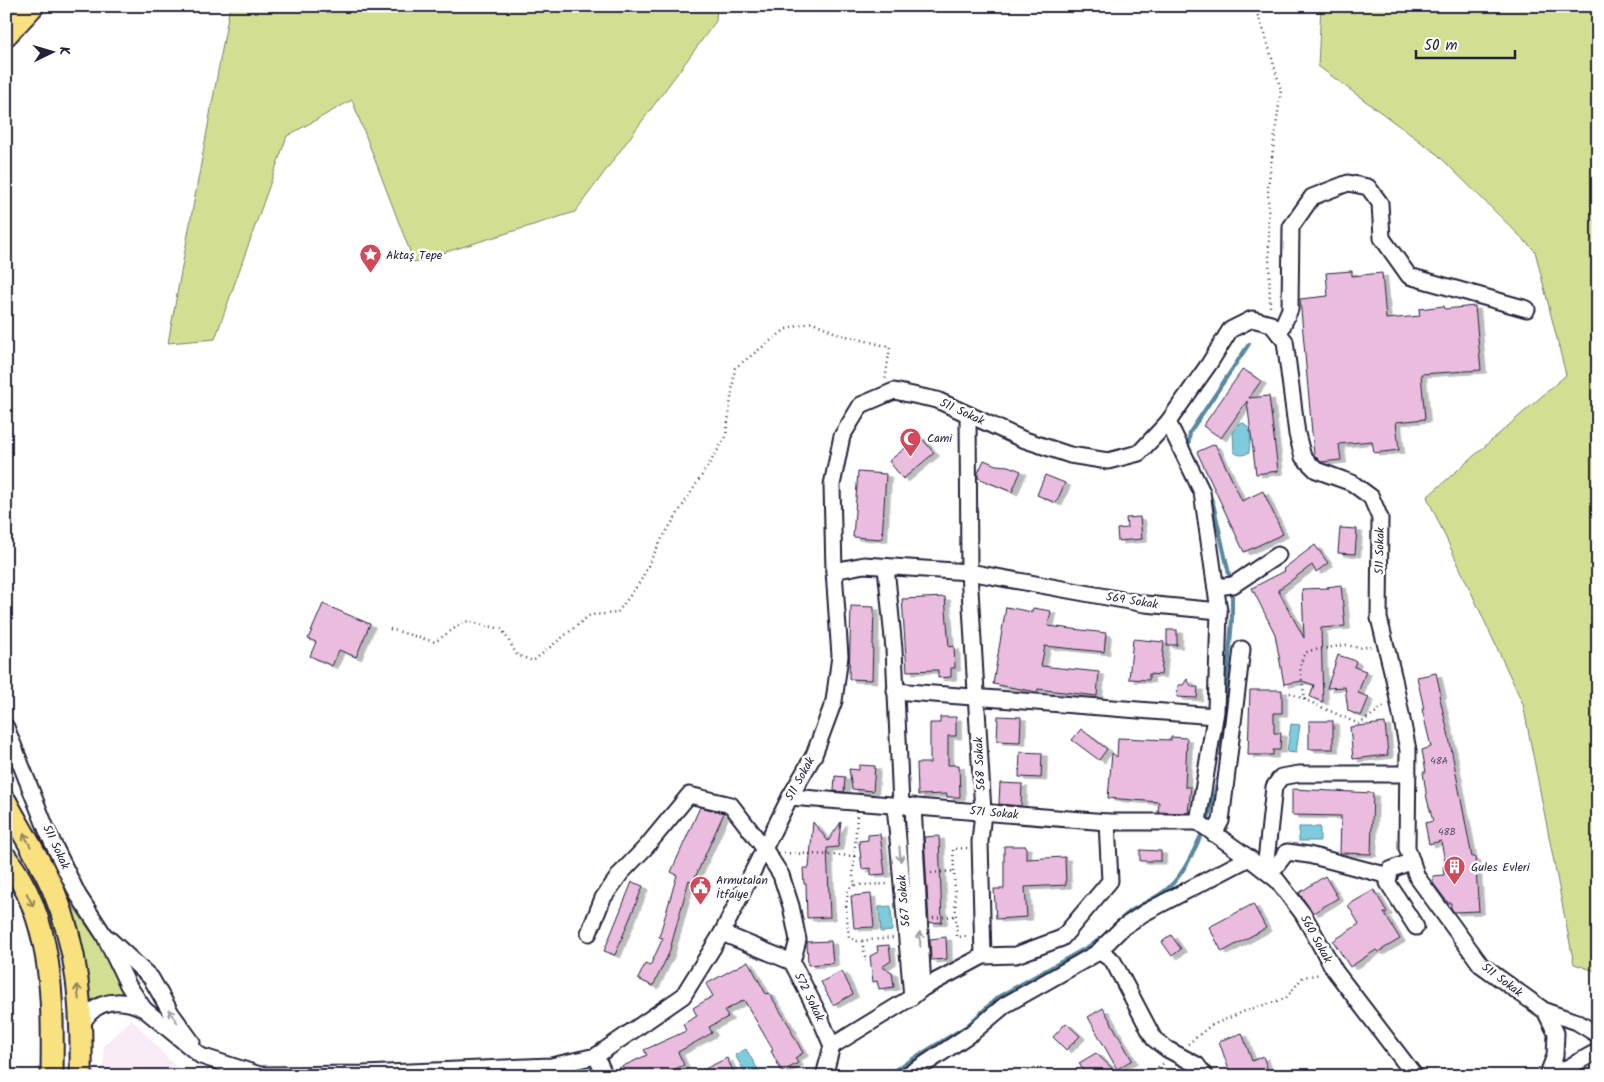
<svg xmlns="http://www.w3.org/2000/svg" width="1604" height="1082" font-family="Kalam,sans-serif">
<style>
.built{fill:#f9ebf5}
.green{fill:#d2df93;stroke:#7a8067}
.water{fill:#7fcbde;stroke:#5a879d}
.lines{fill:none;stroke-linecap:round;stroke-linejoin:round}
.stream{stroke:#5a879d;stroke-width:4}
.building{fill:#eabcde;stroke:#22223b;filter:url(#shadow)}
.minor-casing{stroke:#22223b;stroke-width:19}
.highway-casing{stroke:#22223b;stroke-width:25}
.path{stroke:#22223b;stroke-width:2.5;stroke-dasharray:1 4;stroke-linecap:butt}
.minor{stroke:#fff;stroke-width:15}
.highway{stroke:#fae180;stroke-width:21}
.oneway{stroke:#8e825e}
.oneway2{stroke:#9c9ca7}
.labels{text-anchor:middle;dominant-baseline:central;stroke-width:5;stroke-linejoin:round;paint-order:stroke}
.number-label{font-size:10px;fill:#544864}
.poi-label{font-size:12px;fill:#22223b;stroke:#fff;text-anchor:start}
.street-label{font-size:12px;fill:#22223b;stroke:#fff}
</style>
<defs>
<filter id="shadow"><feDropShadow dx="5.5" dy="3" stdDeviation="0" flood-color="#0004"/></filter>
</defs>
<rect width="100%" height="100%" fill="#fff"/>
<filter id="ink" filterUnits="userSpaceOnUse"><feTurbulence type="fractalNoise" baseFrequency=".02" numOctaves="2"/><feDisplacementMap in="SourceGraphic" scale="10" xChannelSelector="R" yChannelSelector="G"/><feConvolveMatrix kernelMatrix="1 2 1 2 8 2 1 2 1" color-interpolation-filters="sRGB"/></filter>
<g filter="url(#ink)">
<path class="built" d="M132,1019L184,1076H103L104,1045Z"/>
<g class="green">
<path d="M230,6H717L716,21L575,212L414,262L352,100L287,136L215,339L168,343Z"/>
<path d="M1321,6H1598V972L1574,964L1523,704L1427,497L1566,375L1535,251L1437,154L1318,66Z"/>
<path d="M70,902L105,952L134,998L88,1007C88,971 81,937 70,902Z"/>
</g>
<g class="water">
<path d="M1244,423C1253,430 1250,442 1249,452C1244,456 1239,456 1234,452L1233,433L1239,424Z"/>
<path d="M1291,724L1300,725L1296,753L1287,752Z"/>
<rect x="1299" y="827" width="21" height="14"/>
<path d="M891,906L892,931L881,932L879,907Z"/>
<path d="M746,1049L760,1073L756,1076H747L735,1055Z"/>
</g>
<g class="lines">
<g class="stream">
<path d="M1188,448L1190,432L1249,344"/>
<path d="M1209,495L1213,503L1231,583"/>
<path d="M1221,760L1232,619V590"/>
<path d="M1207,823L1220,772"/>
<path d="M1111,929C1120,919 1129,911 1141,905C1148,901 1155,898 1162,893C1183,878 1193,852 1204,829"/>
<path d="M885,1076L967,1026L998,997L1093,944L1106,934"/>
</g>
</g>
<g class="building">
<path d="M1352,271V276L1382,273L1386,319L1420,316L1419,309L1444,306L1445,309L1475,306L1481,370L1421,374L1425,419L1396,422L1399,450L1374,453L1372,441L1339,444L1341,460L1321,462L1314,455L1300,299L1328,296L1326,273Z"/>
<path d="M1243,369L1261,381L1249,398L1269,396L1278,471L1256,474L1247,401L1221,438L1203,426Z"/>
<path d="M920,436L934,453L903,479L889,461Z"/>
<path d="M1215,444L1242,501L1263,491L1283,534L1244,552L1197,452Z"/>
<path d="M984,460L996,465L1008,466L1021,471L1012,492L978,478V473Z"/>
<path d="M858,472L886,474L882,539L853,537Z"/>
<path d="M1045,475L1065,483L1056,503L1037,495Z"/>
<path d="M1140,517L1142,539L1118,541L1117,529L1127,528L1126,518Z"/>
<path d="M1340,528L1357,529L1355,554L1338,553Z"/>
<path d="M1315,545L1328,563L1316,572L1312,565L1278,590L1304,638L1302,589L1329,588L1327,587L1341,585L1345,626L1321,628L1323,702L1310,697L1314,685L1302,681L1284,684L1275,634L1252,588L1285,571L1283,569Z"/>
<path d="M945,597L949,647L954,646L955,668H951V677L938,678V670L907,671L902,599Z"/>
<path d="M323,604L370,624L356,657L339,650L332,666L310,656L316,642L308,639Z"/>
<path d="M851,606L874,607L872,680L849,679Z"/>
<path d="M1006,607L1032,612L1033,608L1051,611L1048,626L1106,633L1104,652L1045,646L1041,666L1099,672L1097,696L1038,689L1037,692L993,684Z"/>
<rect x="1167" y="630" width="10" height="15"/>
<path d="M1133,639L1164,642L1161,675L1149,674V680L1129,679Z"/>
<path d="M1338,655L1356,661L1354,667L1366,671L1358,693L1369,697L1361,716L1348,711L1345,687L1327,688Z"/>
<path d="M1436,673L1441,695H1439L1448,732L1472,857H1475L1479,911L1454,912L1451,908V903H1448L1433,883V876L1444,875L1443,867L1446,866L1441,841L1429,844L1425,823L1433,821L1427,799L1423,772H1426L1422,750L1431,747L1422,709H1424L1417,677Z"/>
<path d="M1187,679L1192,687H1198L1197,698L1177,697L1178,685H1183Z"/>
<path d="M1250,690H1282V713H1274V733H1281L1280,750H1273V755H1248Z"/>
<path d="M998,716L1021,717L1020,742L997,741Z"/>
<path d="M940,717H956V736H948V765H959L960,797H947V794L918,795L917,763H930V723H940Z"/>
<rect x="1309" y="721" width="24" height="28"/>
<path d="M1385,723L1388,755L1353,759L1350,727Z"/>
<path d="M1081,729L1107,749L1099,760L1072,740Z"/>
<path d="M1171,737L1187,738L1185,787H1191L1188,813L1158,812L1159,802L1108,798L1112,753L1117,757L1118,738L1171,740Z"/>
<path d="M1020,752L1042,753L1041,778L1019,777Z"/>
<path d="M859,765L875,766L873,791L852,789L849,769L859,770Z"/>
<path d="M835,776L845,777L844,792L834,791Z"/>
<path d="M1000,783L1022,784L1021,806L999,804Z"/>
<path d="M1292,789L1373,793L1371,854L1340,853L1341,816L1292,815Z"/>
<path d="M700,807L724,813L693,882L689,880L669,953L653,986L638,979L645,964L650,966L663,938L659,937L677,875L671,872Z"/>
<path d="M813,822L828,841L841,822L838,847L827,848L830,917L807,918L806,884H804L803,868H809Z"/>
<path d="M880,834L885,874L871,875V868L862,869L859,841L868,840V835Z"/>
<path d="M939,836L942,922L929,923L924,837Z"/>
<path d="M1004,846H1026V859L1065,857L1066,885L1025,887L1027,917L996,919L994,889H1004Z"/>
<path d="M1140,850L1161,851V861H1140Z"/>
<path d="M1325,876L1338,898L1313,913L1299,893Z"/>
<path d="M632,882L643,886L615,955L604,951Z"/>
<path d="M1374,890L1387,912L1384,913L1400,939L1378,952L1376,950L1350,967L1333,941L1359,924L1348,905Z"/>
<path d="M871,894L874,927L854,928L851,896Z"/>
<path d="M1253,904L1266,928L1222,952L1209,927Z"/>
<path d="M1171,935L1181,949L1172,956L1162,942Z"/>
<path d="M946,937L947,959L931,960L930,939Z"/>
<path d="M831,941L833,963L808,965L807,942Z"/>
<path d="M889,945L891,961L882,967L892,972L894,987L879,989L877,981L873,982L870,956L878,952L877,946Z"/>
<path d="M748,961L766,994L769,993L792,1030L791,1031L803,1053L795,1058L798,1063L782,1072L771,1051L773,1050L744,1000L724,1011L728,1017L709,1027L712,1033L678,1052L684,1065L660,1076H623L619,1068L647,1055L644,1050L686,1031L683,1024L697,1016L693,1008L713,996L706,984Z"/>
<path d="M842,971L853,994L833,1005L821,982Z"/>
<path d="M1103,1008L1132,1060L1117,1069L1088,1017Z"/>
<path d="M1066,1023L1080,1036L1066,1050L1053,1037Z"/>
<path d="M1242,1033L1252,1061L1263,1056L1270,1076H1231L1219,1041Z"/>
<path d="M1096,1053L1114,1070L1110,1072L1112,1076H1086L1079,1063Z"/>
<path d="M727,1058L734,1073L728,1076H691Z"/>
</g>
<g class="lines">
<defs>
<g id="minor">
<path d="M1279,334L1290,309L1291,227L1312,197L1348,183L1368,187L1380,203L1382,238L1409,276L1527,309"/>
<path d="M968,414L969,572L983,812L980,842L983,956"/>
<path d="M1168,422L1202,492L1219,611"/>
<path d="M886,567L894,649L901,805"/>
<path d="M834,571L864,565L969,572L1145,604L1219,611L1216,711L1198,822"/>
<path d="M1216,587L1233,585L1278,555"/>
<path d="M895,691L1215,716"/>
<path d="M6,727L48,833L78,895L104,935L128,985L144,1009"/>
<path d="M790,797L1107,822H1198"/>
<path d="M895,805L912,997"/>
<path d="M913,806L923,988"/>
<path d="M1198,822L1249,858L1277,880L1303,914L1335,971L1415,1076"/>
<path d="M1214,834L1221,821L1242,649"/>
<path d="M1412,861L1390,870L1388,883L1416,927"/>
<path d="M1265,870L1274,787L1281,777L1299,774H1408"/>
<path d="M1270,874L1287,852L1309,855L1389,876"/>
<path d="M589,933L603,898L621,873L646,847L689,795L731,805L764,848L781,875L791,906L798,940L792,962"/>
<path d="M722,933L792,962L818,1013L832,1046L824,1076"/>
<path d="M108,938L151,978L171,1013L192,1042"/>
<path d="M1097,953H1102L1113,961L1154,1039L1167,1049L1197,1065L1205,1076"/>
<path d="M1545,1011L1577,1022L1598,1035"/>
<path d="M81,1025C84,1021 87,1015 91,1012C106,998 127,1000 144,1009L201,1056L260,1075L363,1074L551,1066L596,1056L683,996L722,933L790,797L814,755L834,701L840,656L834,571L832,485L842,436L861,405L894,391L937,400L1022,439L1070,455L1108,461L1139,453L1168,422L1209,364L1230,330L1252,319L1271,324L1285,341L1297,434L1303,457L1316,470L1352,483L1371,497L1380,518L1379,618L1394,679L1408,750L1407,848L1417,877L1481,965L1545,1011L1556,1033L1555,1056L1547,1076"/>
<path d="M832,1046L912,997L923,988L983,956L1016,955L1062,938L1110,881L1107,822"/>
<path d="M596,1056L605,1076"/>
<path d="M905,1076L922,1066L973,1032L1005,1005L1097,953L1122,928L1144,913L1249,858"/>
<path d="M1552,1076L1598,1051"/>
</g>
<g id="highway">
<path d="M6,35L33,6"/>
<path d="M6,802C21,831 40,859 53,889C79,951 82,1010 81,1076"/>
<path d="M6,858C54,919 53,1002 52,1076"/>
</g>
</defs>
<use href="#minor" class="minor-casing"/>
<use href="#highway" class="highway-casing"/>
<g class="path">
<path d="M1254,6L1265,34L1281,90L1268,187L1270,310"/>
<path d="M390,629L435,642L465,621L502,629L517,655L533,661L590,615L617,613L640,582L661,540L726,437L735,368L786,329L813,322L838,334L890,347L885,381"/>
<path d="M1290,693L1359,724L1386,705"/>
<path d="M1305,700L1300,668L1303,656L1308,651L1346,645L1359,648L1372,646"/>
<path d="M857,816L853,877L855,885L890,884"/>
<path d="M967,848L953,849L957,937L969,936"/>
<path d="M784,853L857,856"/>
<path d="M931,873L954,871"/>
<path d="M855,885L848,889L846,909L849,937L857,941L894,938"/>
<path d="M933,918L955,916"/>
<path d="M862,941L866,961"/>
<path d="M1188,1044L1210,1026L1245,1011L1286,998L1303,977L1321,974"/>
<path d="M1146,1076L1164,1063"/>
</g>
<use href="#minor" class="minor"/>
<use href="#highway" class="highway"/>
</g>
<defs><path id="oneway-shaft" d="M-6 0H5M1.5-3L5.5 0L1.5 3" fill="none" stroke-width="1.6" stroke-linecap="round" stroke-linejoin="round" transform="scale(1.25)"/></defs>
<g class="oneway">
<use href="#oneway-shaft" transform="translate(27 840) rotate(-118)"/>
<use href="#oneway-shaft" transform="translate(30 900) rotate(64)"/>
<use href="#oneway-shaft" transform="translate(78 992) rotate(-95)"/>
</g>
<g class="oneway2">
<use href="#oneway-shaft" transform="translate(900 854) rotate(85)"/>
<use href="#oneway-shaft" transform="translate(920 939) rotate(-93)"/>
<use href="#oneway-shaft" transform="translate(173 1016) rotate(-124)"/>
</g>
</g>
<defs>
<symbol id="sight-pin" viewBox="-11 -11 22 30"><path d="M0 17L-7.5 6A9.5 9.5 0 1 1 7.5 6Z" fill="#d1495b" stroke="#fff"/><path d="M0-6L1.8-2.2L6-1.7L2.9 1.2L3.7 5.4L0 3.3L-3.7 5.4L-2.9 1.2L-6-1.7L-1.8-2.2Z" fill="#fff"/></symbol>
<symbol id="mosque-pin" viewBox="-11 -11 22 30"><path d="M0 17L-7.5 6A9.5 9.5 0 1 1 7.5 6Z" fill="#d1495b" stroke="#fff"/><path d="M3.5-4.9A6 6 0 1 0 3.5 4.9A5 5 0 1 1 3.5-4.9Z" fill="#fff"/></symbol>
<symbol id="building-pin" viewBox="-11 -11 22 30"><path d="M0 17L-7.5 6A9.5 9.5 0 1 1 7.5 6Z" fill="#d1495b" stroke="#fff"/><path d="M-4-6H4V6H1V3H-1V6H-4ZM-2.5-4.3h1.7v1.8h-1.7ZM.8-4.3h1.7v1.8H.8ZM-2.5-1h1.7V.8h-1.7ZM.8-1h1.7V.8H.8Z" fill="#fff"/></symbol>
<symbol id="civic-pin" viewBox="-11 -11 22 30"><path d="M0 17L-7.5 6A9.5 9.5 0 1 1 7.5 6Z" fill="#d1495b" stroke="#fff"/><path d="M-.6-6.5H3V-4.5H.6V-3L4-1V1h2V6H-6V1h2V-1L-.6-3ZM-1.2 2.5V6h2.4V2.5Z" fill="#fff"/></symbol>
</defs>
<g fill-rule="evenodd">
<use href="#sight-pin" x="358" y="242" width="25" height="34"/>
<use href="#mosque-pin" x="898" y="426" width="25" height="34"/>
<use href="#building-pin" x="1442" y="854" width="25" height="34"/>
<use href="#civic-pin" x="688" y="874" width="25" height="34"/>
</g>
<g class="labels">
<g class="number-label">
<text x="1439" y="761">48A</text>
<text x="1447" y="832">48B</text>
</g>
<g class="poi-label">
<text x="386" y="255">Aktaş Tepe</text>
<text x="927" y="438">Cami</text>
<text x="1471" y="867">Gules Evleri</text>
<text x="716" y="880">Armutalan<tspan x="716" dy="14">İtfaiye</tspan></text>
</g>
<g class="street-label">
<text transform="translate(962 412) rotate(25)">511 Sokak</text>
<text transform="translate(1380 551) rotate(-89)">511 Sokak</text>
<text transform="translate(1132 601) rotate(9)">569 Sokak</text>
<text transform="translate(980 764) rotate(-93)">568 Sokak</text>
<text transform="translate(800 779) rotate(-61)">511 Sokak</text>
<text transform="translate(994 813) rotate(5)">571 Sokak</text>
<text transform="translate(56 847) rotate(65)">511 Sokak</text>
<text transform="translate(904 901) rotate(-95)">567 Sokak</text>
<text transform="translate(1316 939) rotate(61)">560 Sokak</text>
<text transform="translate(1502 980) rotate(37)">511 Sokak</text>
<text transform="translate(809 997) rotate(64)">572 Sokak</text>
</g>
</g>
<rect width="1604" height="1082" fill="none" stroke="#fff" stroke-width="25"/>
<rect x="12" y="12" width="1579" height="1057" fill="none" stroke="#22223b" stroke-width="2" filter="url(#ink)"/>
<g transform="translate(52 52) rotate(85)" stroke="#ffffff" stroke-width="4" paint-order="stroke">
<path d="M0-4L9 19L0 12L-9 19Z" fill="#22223b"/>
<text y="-8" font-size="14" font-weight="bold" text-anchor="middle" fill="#22223b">K</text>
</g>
<path d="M1416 50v8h99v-8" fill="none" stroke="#22223b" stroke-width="2.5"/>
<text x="1424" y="50" font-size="15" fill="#22223b" stroke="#ffffff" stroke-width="4" paint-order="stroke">50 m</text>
</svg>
